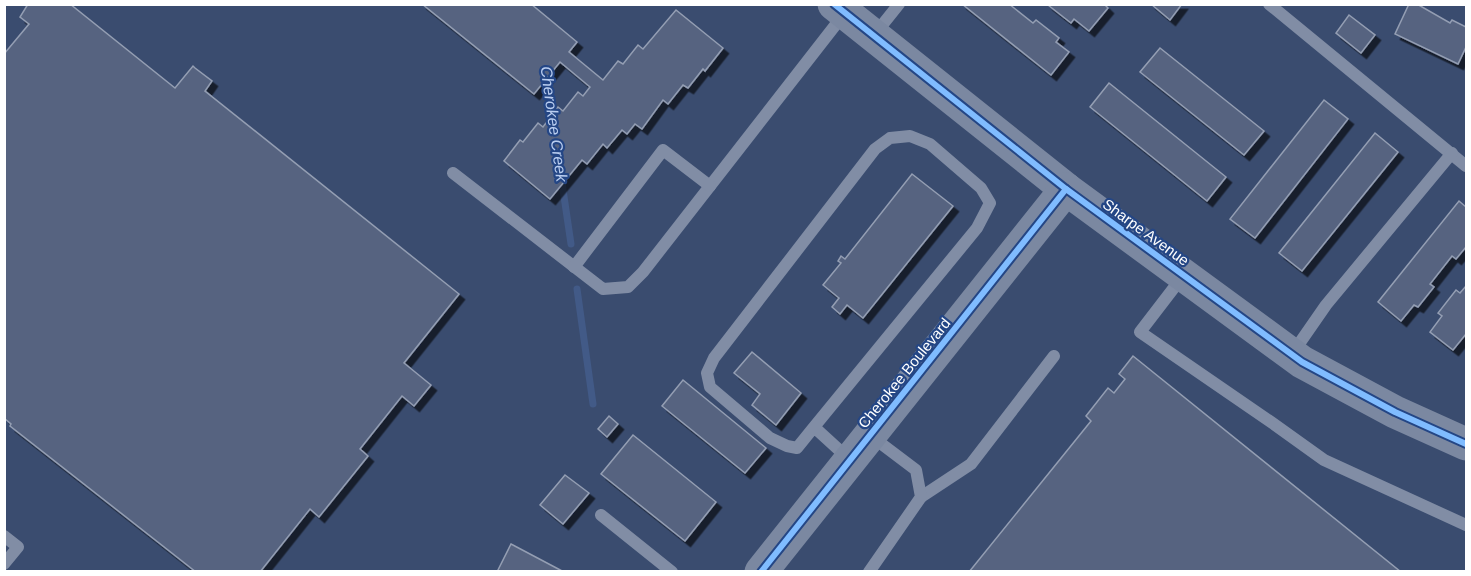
<svg xmlns="http://www.w3.org/2000/svg" width="1471" height="576" font-family="Helvetica,sans-serif">
<style>
.lines{fill:none;stroke-linecap:round;stroke-linejoin:round}
.stream{stroke:#425a87;stroke-width:7}
.building{fill:#566480;stroke:#949eb3;stroke-width:1.5;filter:url(#shadow)}
.lane{stroke:#818da5;stroke-width:12}
.secondary{stroke:#7b88a1;stroke-width:33}
.cycleway-casing{stroke:#244685;stroke-width:10}
.cycleway{stroke:#80bcff;stroke-width:6}
.labels{text-anchor:middle;dominant-baseline:central;stroke-width:4.5;stroke-linejoin:round;paint-order:stroke}
.street-label{font-size:15px;fill:#fff;stroke:#244685}
.water-label{font-size:16px;font-style:italic;fill:#b9cdf0;stroke:#244685}
</style>
<defs>
<filter id="shadow"><feDropShadow dx="5.5" dy="5.5" stdDeviation="0" flood-color="#0009"/></filter>
</defs>
<rect width="100%" height="100%" fill="#3a4c6f"/>
<g class="lines">
<g class="stream">
<path d="M547,69L554,121"/>
<path d="M561,176L571,244"/>
<path d="M577,289L593,404"/>
</g>
</g>
<g class="building">
<path d="M28,4H70L175,88L193,66L195,68L212,81L205,91L459,294L404,363L431,385L414,406L402,396L360,449L368,456L319,517L310,509L260,572H196L10,426L11,424L4,418V54L29,24L20,17Z"/>
<path d="M422,4H531L577,42L569,52L603,80L618,61L623,64L638,45L643,49L676,10L723,48L705,71L703,69L688,88L683,85L668,104L663,100L642,129L635,124L627,134L622,130L607,148L603,144L587,164L582,160L550,199L504,161L520,140L523,142L538,123L543,127L558,107L563,111L578,92L583,96L590,87L560,62L534,94Z"/>
<path d="M962,4H1009L1033,23L1036,20L1059,38L1056,42L1069,52L1051,75Z"/>
<path d="M1104,4L1108,8L1089,31L1074,19L1071,23L1048,5Z"/>
<path d="M1151,4H1182L1170,20Z"/>
<path d="M1409,4H1417L1450,23L1452,20L1466,27V47L1458,64L1395,34Z"/>
<path d="M1349,15L1375,35L1361,53L1336,33Z"/>
<path d="M1160,48L1264,131L1244,155L1140,72Z"/>
<path d="M1109,83L1226,177L1207,201L1090,107Z"/>
<path d="M1324,100L1348,119L1255,238L1230,219Z"/>
<path d="M1375,133L1398,152L1302,271L1279,253Z"/>
<path d="M912,174L953,206L863,318L847,305L840,314L832,307L839,298L823,285L841,263L838,261L841,256L845,259Z"/>
<path d="M1459,201L1466,207V247L1456,259L1452,256L1430,284L1434,287L1418,307L1414,305L1401,321L1378,302Z"/>
<path d="M1466,286V334L1453,350L1430,332L1442,316L1438,313L1456,290L1460,293Z"/>
<path d="M752,352L801,393L776,425L752,405L760,394L734,373Z"/>
<path d="M1133,356L1401,572H969L1091,421L1086,416L1108,388L1114,393L1125,379L1119,374Z"/>
<path d="M683,380L766,448L745,473L662,406Z"/>
<path d="M609,416L618,424L607,437L598,429Z"/>
<path d="M633,435L716,502L685,541L601,474Z"/>
<path d="M565,475L589,493L563,524L540,505Z"/>
<path d="M511,544L564,572H497Z"/>
</g>
<g class="lines">
<g class="lane">
<path d="M1269,4L1466,166"/>
<path d="M875,34L899,4"/>
<path d="M453,173L603,289L628,287L643,272L844,14"/>
<path d="M574,267L663,150L710,186"/>
<path d="M1183,276L1140,332L1271,422L1324,460L1466,525"/>
<path d="M1292,354L1326,305L1452,153"/>
<path d="M814,427L977,228L990,203L981,188L930,144L910,136L890,138L875,149L714,358L707,373L710,387L770,438L787,446L797,448L814,427L849,459"/>
<path d="M921,497L971,464L1054,356"/>
<path d="M601,515L672,572"/>
<path d="M4,536L18,547L4,564"/>
<path d="M869,572L921,497L916,470L871,436"/>
</g>
<g class="secondary">
<path d="M834,4L1066,189L1302,362L1395,412L1466,444"/>
<path d="M761,572L1066,189"/>
</g>
<defs>
<g id="cycleway">
<path d="M834,4L1066,189L1302,362L1395,412L1466,444"/>
<path d="M761,572L1066,189"/>
</g>
</defs>
<use href="#cycleway" class="cycleway-casing"/>
<use href="#cycleway" class="cycleway"/>
</g>
<g class="labels">
<g class="street-label">
<text transform="translate(1146 232) rotate(36)">Sharpe Avenue</text>
<text transform="translate(904 373) rotate(-51)">Cherokee Boulevard</text>
</g>
<g class="water-label">
<text transform="translate(554 124) rotate(82)">Cherokee Creek</text>
</g>
</g>
<rect width="1471" height="576" fill="none" stroke="#ffffff" stroke-width="12"/>
</svg>
